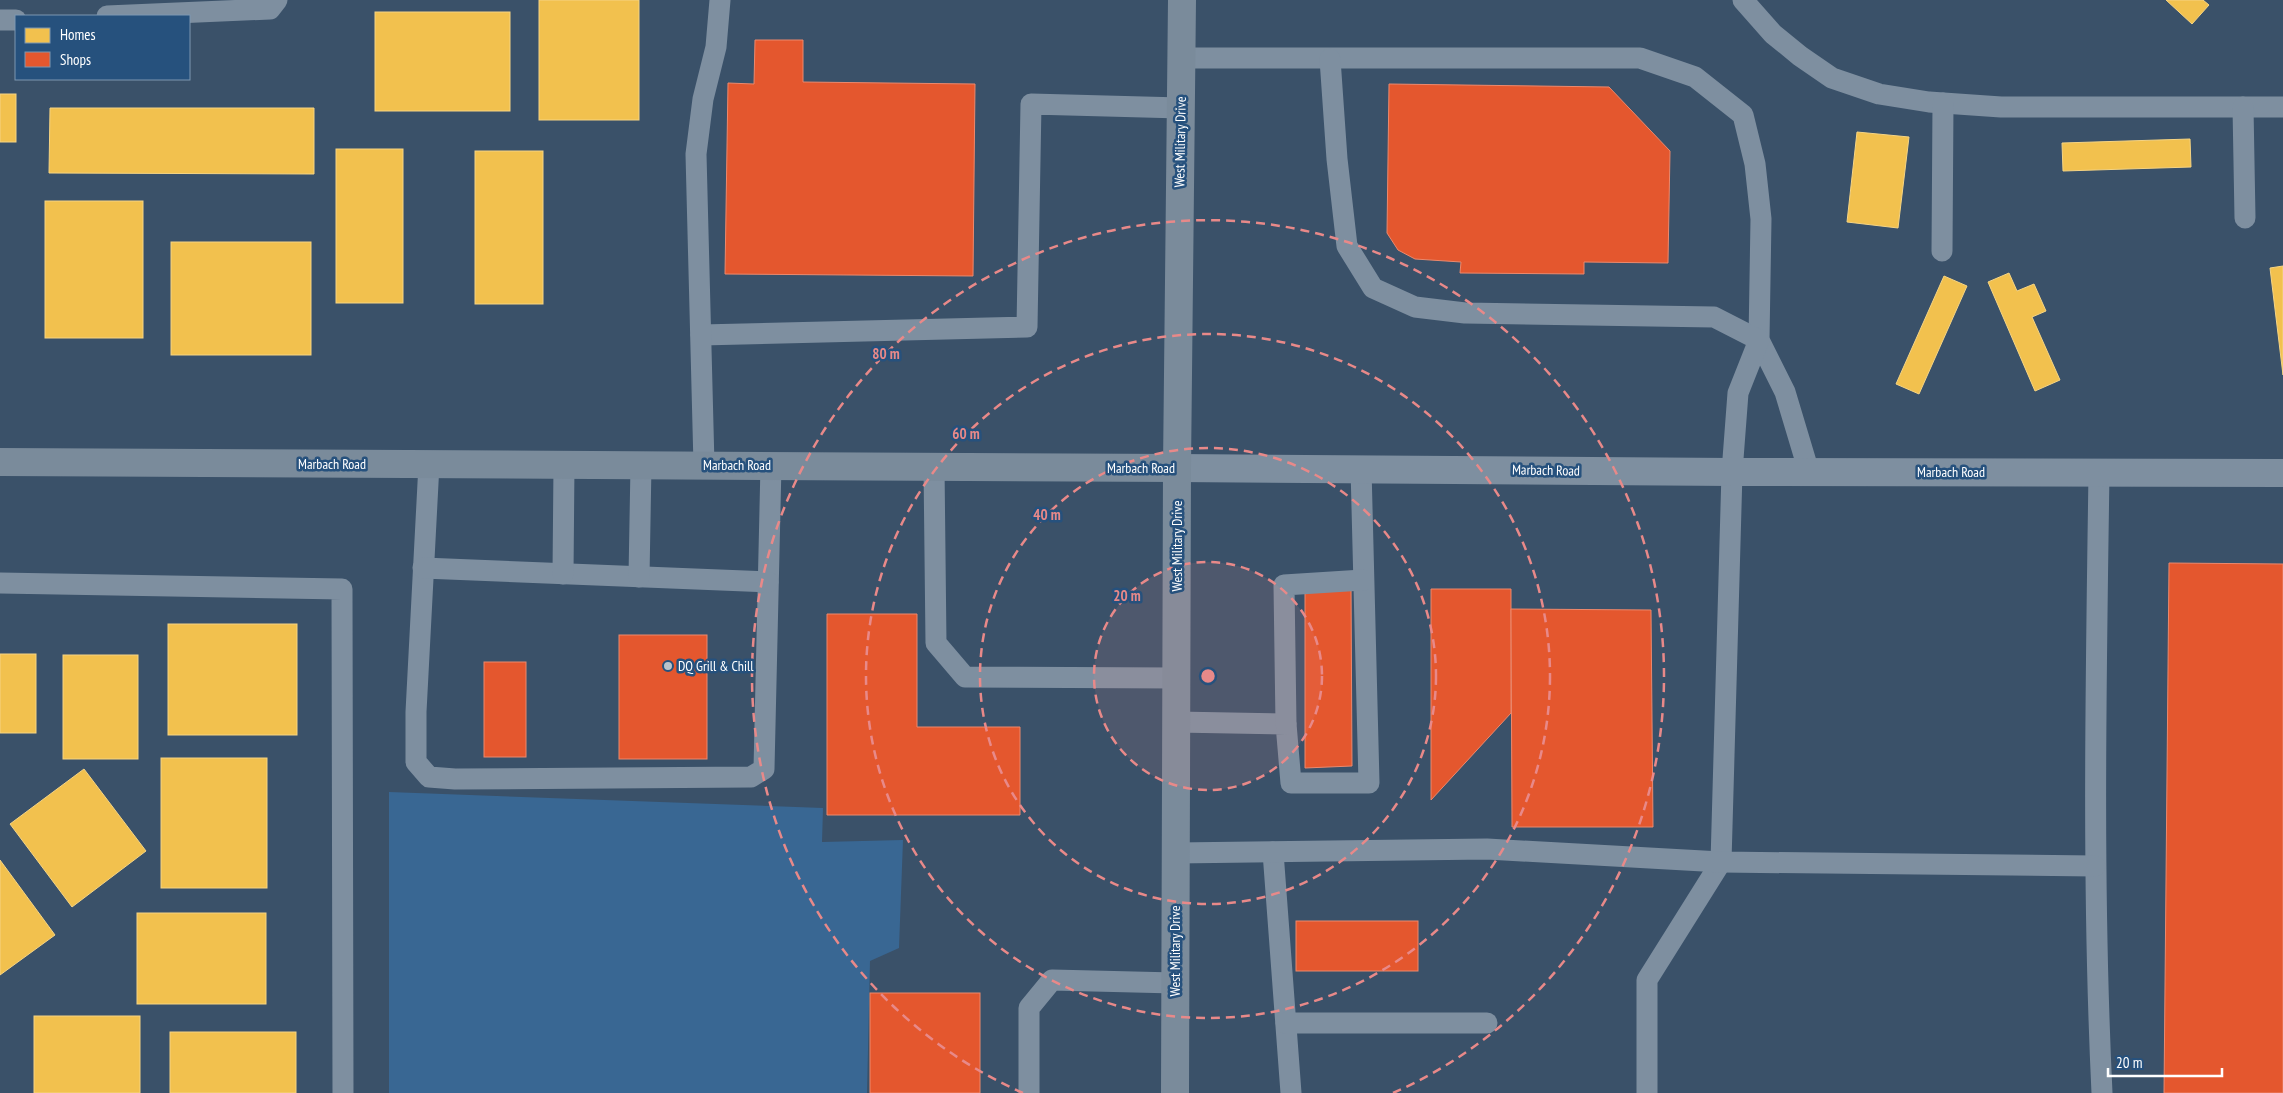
<svg xmlns="http://www.w3.org/2000/svg" width="2283" height="1093" font-family="'PT Sans Narrow',sans-serif">
<style>
.green{fill:#396793}
.homes{fill:#f2c14e;stroke:#f6d483}
.shops{fill:#e4572e;stroke:#ec896d}
.lines{fill:none;stroke-linecap:round;stroke-linejoin:round}
.service{stroke:#7e8fa0;stroke-width:21}
.tertiary{stroke:#7e8fa0;stroke-width:28}
.secondary{stroke:#7a8b9b;stroke-width:28}
.ring{fill:none;stroke:#e88989;stroke-width:2.5;stroke-dasharray:9 6}
.poi-dot{fill:#bac2ca;stroke:#26517d;stroke-width:2}
.labels{text-anchor:middle;dominant-baseline:central;stroke-width:5;stroke-linejoin:round;paint-order:stroke}
.street-label{font-size:14px;fill:#fff;stroke:#26517d}
.poi-label{font-size:14px;fill:#fff;stroke:#26517d;text-anchor:start}
.centre{fill:#e88989;stroke:#26517d;stroke-width:2.5}
.ring-label{font-size:15px;text-anchor:middle;font-weight:bold;fill:#e88989;stroke:#26517d;stroke-width:5;stroke-linejoin:round;paint-order:stroke}
</style>
<rect width="100%" height="100%" fill="#3a5169"/>
<path class="green" d="M389,792L823,808L822,842L903,840L899,948L870,961L867,1093H389Z"/>
<g class="homes">
<rect x="539" y="0" width="100" height="120"/>
<path d="M2166,0H2203L2209,5L2192,24Z"/>
<rect x="375" y="12" width="135" height="99"/>
<rect x="0" y="94" width="16" height="48"/>
<path d="M50,108H314V174L49,173Z"/>
<path d="M1857,132L1909,137L1898,228L1847,222Z"/>
<path d="M2190,139L2191,167L2063,171L2062,143Z"/>
<rect x="336" y="149" width="67" height="154"/>
<rect x="475" y="151" width="68" height="153"/>
<rect x="45" y="201" width="98" height="137"/>
<rect x="171" y="242" width="140" height="113"/>
<path d="M2283,266V375L2270,268Z"/>
<path d="M2009,273L2017,291L2034,284L2046,311L2032,317L2060,380L2035,391L1988,282Z"/>
<path d="M1944,276L1967,286L1919,394L1896,384Z"/>
<rect x="168" y="624" width="129" height="111"/>
<rect x="0" y="654" width="36" height="79"/>
<rect x="63" y="655" width="75" height="104"/>
<rect x="161" y="758" width="106" height="130"/>
<path d="M84,769L146,851L72,907L10,824Z"/>
<path d="M0,860L55,935L0,975Z"/>
<rect x="137" y="913" width="129" height="91"/>
<rect x="34" y="1016" width="106" height="77"/>
<rect x="170" y="1032" width="126" height="61"/>
</g>
<g class="shops">
<path d="M755,40H803V82L975,84L973,276L725,274L728,83L754,84Z"/>
<path d="M1389,84L1609,87L1670,151L1668,263L1584,262V274L1460,273L1461,262L1415,259L1398,250L1387,233Z"/>
<path d="M2169,563L2283,564V1093H2164Z"/>
<path d="M1351,583L1352,766L1305,768V585Z"/>
<path d="M1431,589H1511V713L1431,800Z"/>
<path d="M1511,609L1651,610L1653,827H1512Z"/>
<path d="M827,614H917V727H1020V815H827Z"/>
<rect x="619" y="635" width="88" height="124"/>
<rect x="484" y="662" width="42" height="95"/>
<rect x="1296" y="921" width="122" height="50"/>
<rect x="870" y="993" width="110" height="100"/>
</g>
<g class="lines">
<g class="service">
<path d="M1743,0L1773,34L1800,56L1832,78L1879,94L1929,102L2001,107H2283"/>
<path d="M107,16L270,9L277,0"/>
<path d="M0,20H16"/>
<path d="M1181,58H1640L1695,77L1743,115L1755,164L1761,219L1759,340L1785,392L1809,472"/>
<path d="M1330,59L1337,159L1347,246L1373,288L1415,307L1465,313L1714,317L1759,340L1738,393L1732,472L1721,862L1647,980V1093"/>
<path d="M2243,107L2245,218"/>
<path d="M1942,251L1943,103"/>
<path d="M701,335L1027,327L1031,104L1181,108"/>
<path d="M429,464L416,712V762L429,777L455,779L751,777L764,769L771,465"/>
<path d="M704,465L696,154L703,99L716,47L720,0"/>
<path d="M934,466L936,643L965,677L1176,678"/>
<path d="M2099,472C2096,679 2092,886 2102,1093"/>
<path d="M423,568L768,582"/>
<path d="M563,574L564,465"/>
<path d="M639,577L641,465"/>
<path d="M0,583L342,589L343,1093"/>
<path d="M1176,722L1286,724L1291,783H1369L1361,468"/>
<path d="M1286,724L1284,585L1363,580"/>
<path d="M1273,852L1291,1093"/>
<path d="M1176,853L1487,849L1721,862L2095,866"/>
<path d="M1286,1023H1487"/>
<path d="M1029,1093V1008L1052,980L1175,983"/>
</g>
<path class="tertiary" d="M1177,468L1732,472L2283,473"/>
<g class="secondary">
<path d="M0,462L1177,468"/>
<path d="M1175,1093L1177,468L1182,0"/>
</g>
</g>
<circle cx="1208" cy="676" r="114" fill="#e88989" fill-opacity=".12"/>
<g class="ring">
<circle cx="1208" cy="676" r="114"/>
<circle cx="1208" cy="676" r="228"/>
<circle cx="1208" cy="676" r="342"/>
<path d="M1023 1093A456 456 0 1 1 1393 1093"/>
</g>
<circle class="poi-dot" cx="668" cy="666" r="5"/>
<g class="labels">
<g class="street-label">
<text transform="translate(1180 142) rotate(-89)">West Military Drive</text>
<text x="332" y="464">Marbach Road</text>
<text x="737" y="465">Marbach Road</text>
<text x="1141" y="468">Marbach Road</text>
<text transform="translate(1546 470) rotate(1)">Marbach Road</text>
<text x="1951" y="472">Marbach Road</text>
<text transform="translate(1177 546) rotate(-90)">West Military Drive</text>
<text transform="translate(1175 951) rotate(-90)">West Military Drive</text>
</g>
<g class="poi-label">
<text x="678" y="666">DQ Grill &amp; Chill</text>
</g>
</g>
<circle cx="1208" cy="676" r="8" class="centre"/>
<g class="ring-label">
<text x="886" y="359">80 m</text>
<text x="966" y="439">60 m</text>
<text x="1047" y="520">40 m</text>
<text x="1127" y="601">20 m</text>
</g>
<rect x="15" y="15" width="175" height="65" fill="#26517d" stroke="#7d97b1"/>
<rect x="25" y="28" width="25" height="15" fill="#f2c14e" stroke="#7d97b1"/>
<text x="60" y="40" font-size="15" fill="#ffffff">Homes</text>
<rect x="25" y="52" width="25" height="15" fill="#e4572e" stroke="#7d97b1"/>
<text x="60" y="65" font-size="15" fill="#ffffff">Shops</text>
<path d="M2108 1068v8h114v-8" fill="none" stroke="#ffffff" stroke-width="2.5"/>
<text x="2116" y="1068" font-size="15" fill="#ffffff" stroke="#26517d" stroke-width="4" paint-order="stroke">20 m</text>
</svg>
